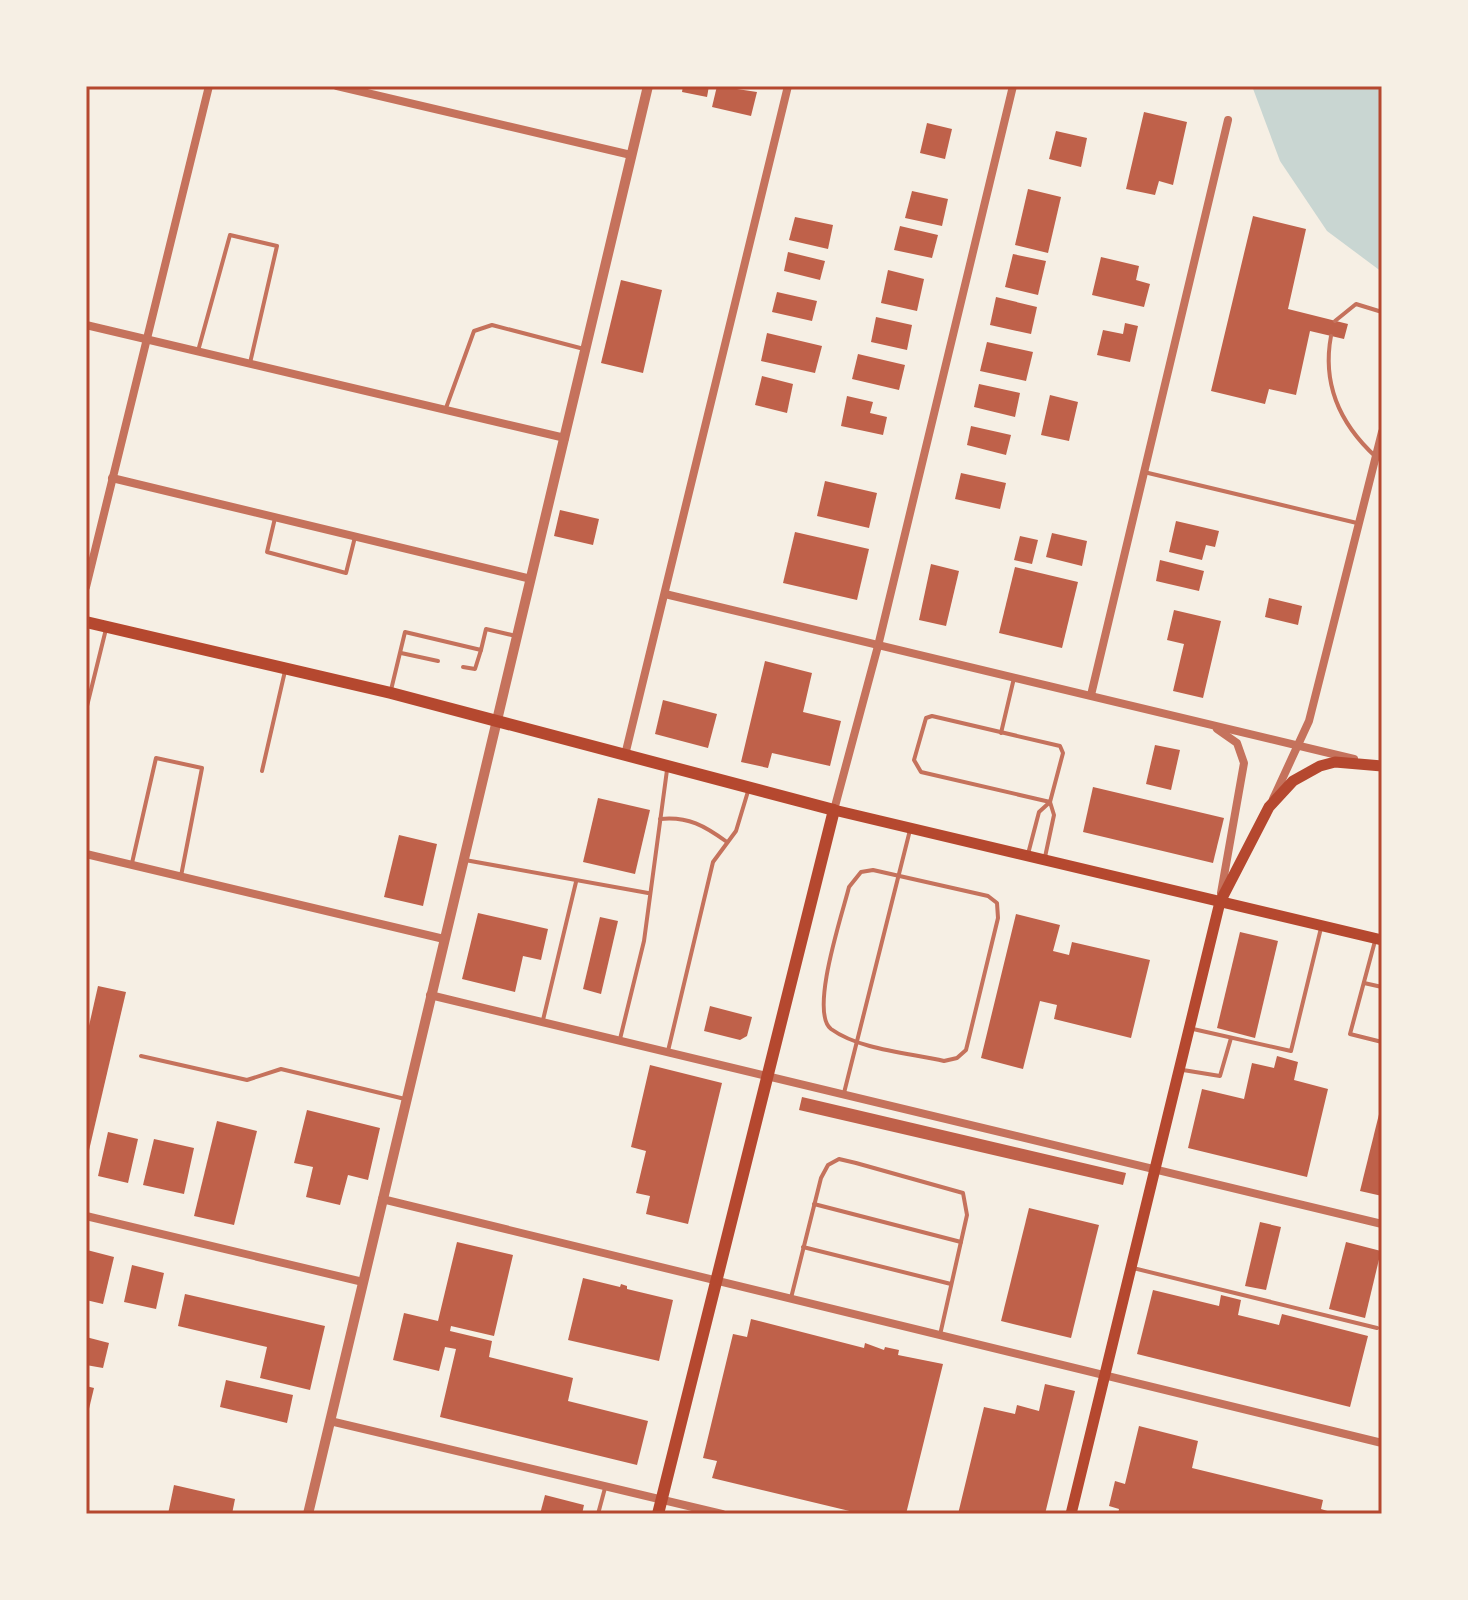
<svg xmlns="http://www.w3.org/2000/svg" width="1468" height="1600" font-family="'Varela Round',sans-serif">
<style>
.water{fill:#c9d6d2}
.building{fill:#bf614a}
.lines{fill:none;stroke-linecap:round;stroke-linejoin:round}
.service{stroke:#c5725c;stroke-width:4}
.minor{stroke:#c5725c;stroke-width:8}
.tertiary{stroke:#c5725c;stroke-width:10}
.secondary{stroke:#b5482f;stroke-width:11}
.primary{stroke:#b5482f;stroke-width:12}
.neatline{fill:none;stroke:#b5482f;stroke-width:3}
</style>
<rect width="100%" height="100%" fill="#f6efe4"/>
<path class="water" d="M1252,86H1382V272L1327,231L1280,161Z"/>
<g class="building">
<path d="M683,86H709L707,97L682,92Z"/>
<path d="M717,86L757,92L751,116L712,107Z"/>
<path d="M1144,112L1187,122L1173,185L1159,181L1155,195L1126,189Z"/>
<path d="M927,123L952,129L945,159L920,153Z"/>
<path d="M1056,131L1087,138L1081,167L1049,159Z"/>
<path d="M1028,189L1061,197L1048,253L1015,245Z"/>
<path d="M912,191L948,199L942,226L905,218Z"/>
<path d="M1253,216L1306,229L1288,309L1348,324L1344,339L1310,331L1296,395L1269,389L1265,404L1211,391Z"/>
<path d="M795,217L833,225L828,249L789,240Z"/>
<path d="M900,226L938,235L932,258L894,250Z"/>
<path d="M788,252L825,261L820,280L784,271Z"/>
<path d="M1013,254L1046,261L1038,295L1005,287Z"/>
<path d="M1101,257L1139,266L1136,280L1150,284L1144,307L1092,295Z"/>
<path d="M888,270L924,279L917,311L881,303Z"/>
<path d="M621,280L662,290L643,373L601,363Z"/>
<path d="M777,292L817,301L812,321L772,312Z"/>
<path d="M996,297L1037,307L1031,334L990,325Z"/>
<path d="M876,317L912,325L907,350L871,342Z"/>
<path d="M1125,323L1138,326L1130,362L1097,355L1103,330L1123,334Z"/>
<path d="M767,333L822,346L815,373L761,361Z"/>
<path d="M987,342L1033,352L1026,381L980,371Z"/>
<path d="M858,354L905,365L899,390L852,379Z"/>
<path d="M762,376L793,384L787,413L755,405Z"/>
<path d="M979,384L1020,393L1015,417L974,407Z"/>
<path d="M1050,395L1078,402L1069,441L1041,435Z"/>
<path d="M847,396L873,402L870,413L887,417L883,435L841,426Z"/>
<path d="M971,426L1011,435L1006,455L967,445Z"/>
<path d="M961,473L1006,483L1000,509L955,499Z"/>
<path d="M825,481L877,493L869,528L817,516Z"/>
<path d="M560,510L599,519L593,545L554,536Z"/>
<path d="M1176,521L1219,531L1215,547L1206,545L1202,560L1169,552Z"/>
<path d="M795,532L869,549L857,600L783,583Z"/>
<path d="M1052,533L1087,541L1082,566L1046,557Z"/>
<path d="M1020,536L1038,540L1032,564L1014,560Z"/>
<path d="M1160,560L1204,571L1199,591L1156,581Z"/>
<path d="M931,564L959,571L946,626L919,620Z"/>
<path d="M1015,567L1078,582L1062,648L999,633Z"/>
<path d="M1269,598L1302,606L1298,625L1265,617Z"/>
<path d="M1174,610L1221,621L1203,698L1173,691L1184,644L1167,640Z"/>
<path d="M765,661L812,673L803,712L841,721L830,766L772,753L768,768L741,762Z"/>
<path d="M663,700L717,714L708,748L655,734Z"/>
<path d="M1155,745L1180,750L1171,790L1146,784Z"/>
<path d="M1093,787L1224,818L1213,863L1083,832Z"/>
<path d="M598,798L650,810L635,874L583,862Z"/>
<path d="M399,835L437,844L423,906L384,897Z"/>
<path d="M478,913L548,929L541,960L523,956L515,992L462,979Z"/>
<path d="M1016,914L1060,925L1053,951L1069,955L1072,942L1150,960L1131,1038L1054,1019L1057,1005L1040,1001L1023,1069L981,1058Z"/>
<path d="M600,917L618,921L601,994L583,989Z"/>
<path d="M1240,932L1278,941L1255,1038L1217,1028Z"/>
<path d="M98,986L126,992L87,1159L86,1039Z"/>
<path d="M710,1006L752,1017L747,1036L740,1040L704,1031Z"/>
<path d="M1277,1056L1298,1062L1294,1080L1328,1089L1307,1177L1188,1148L1202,1089L1244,1099L1252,1063L1274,1068Z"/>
<path d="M650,1065L722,1083L688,1224L646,1214L650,1196L636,1193L646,1151L631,1147Z"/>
<path d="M802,1097L1126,1173L1123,1185L799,1110Z"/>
<path d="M1382,1102V1196L1360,1191Z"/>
<path d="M307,1110L380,1128L368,1180L348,1175L340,1205L306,1197L313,1167L294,1163Z"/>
<path d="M217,1121L257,1131L234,1225L194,1216Z"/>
<path d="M108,1132L138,1139L128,1183L98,1176Z"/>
<path d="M154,1139L194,1148L184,1194L143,1185Z"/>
<path d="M1029,1208L1099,1225L1071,1338L1001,1321Z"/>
<path d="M1260,1222L1281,1227L1266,1290L1245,1286Z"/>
<path d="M457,1242L513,1255L494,1336L451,1326L450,1331L492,1341L489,1357L573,1378L568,1401L648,1421L637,1465L440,1417L456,1349L445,1347L439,1371L393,1360L404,1313L438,1321Z"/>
<path d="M1346,1242L1381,1251L1365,1318L1329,1309Z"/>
<path d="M87,1250L114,1257L103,1304L86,1300Z"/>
<path d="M132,1265L164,1273L156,1309L124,1302Z"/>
<path d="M583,1278L620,1287L621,1284L627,1286V1289L673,1300L659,1361L568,1340Z"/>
<path d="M1153,1290L1219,1306L1221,1295L1241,1300L1238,1315L1279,1325L1282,1314L1368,1336L1350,1407L1137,1354Z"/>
<path d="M185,1294L325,1326L310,1390L260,1378L267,1347L178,1326Z"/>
<path d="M751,1319L864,1348L865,1343L884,1350L885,1347L899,1350L898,1355L943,1364L906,1514H862L712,1478L717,1461L703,1458L733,1334L747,1337Z"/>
<path d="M86,1337L109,1343L103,1368L86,1365Z"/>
<path d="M226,1380L293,1395L287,1423L220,1407Z"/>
<path d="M1045,1384L1075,1391L1045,1514H958L984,1407L1015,1414L1017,1405L1039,1411Z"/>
<path d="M86,1386L94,1388L88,1413L86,1412Z"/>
<path d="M1139,1426L1198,1441L1192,1468L1323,1500L1321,1509L1337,1514H1118L1119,1509L1109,1506L1115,1481L1125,1484Z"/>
<path d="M174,1485L235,1499L232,1514H168Z"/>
<path d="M545,1495L584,1505L582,1514H540Z"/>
</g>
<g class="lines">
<g class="service">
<path d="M1335,321L1356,304L1382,312"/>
<path d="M1331,336C1322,384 1340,424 1376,457"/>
<path d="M198,351L230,235L277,246L250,363"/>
<path d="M446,408L474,331L492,325L584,349"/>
<path d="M1144,472L1357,523"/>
<path d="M275,518L267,552L346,573L355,537"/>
<path d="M401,653L438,661"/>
<path d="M463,667L475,669L481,650"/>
<path d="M391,690L405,632L481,650L486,629L516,636"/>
<path d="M86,710L106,629"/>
<path d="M932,716L1060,746L1063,753L1050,802L921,772L914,760L926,718Z"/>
<path d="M1001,733L1014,678"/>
<path d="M262,771L285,671"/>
<path d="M660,819C688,816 705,826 727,842"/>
<path d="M1028,854L1039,812L1050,802L1054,815L1045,857"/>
<path d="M465,860L648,893"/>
<path d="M132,863L156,758L202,768L181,876"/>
<path d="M873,870L988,896L997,903L998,918L966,1050L957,1058L944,1061C910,1053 860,1050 831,1029C809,1012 843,912 849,887L861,872Z"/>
<path d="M1375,941L1350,1034L1382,1042"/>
<path d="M1364,983L1382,987"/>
<path d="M543,1020L576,882"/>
<path d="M1193,1029L1291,1051L1321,928"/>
<path d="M620,1039L644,941L667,770"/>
<path d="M668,1051L713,862L736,831L749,788"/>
<path d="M141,1056L247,1080L281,1069L405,1099"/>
<path d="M1183,1070L1220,1076L1231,1038"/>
<path d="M844,1093L910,830"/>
<path d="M814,1204L961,1242"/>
<path d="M803,1247L951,1284"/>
<path d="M1133,1268L1377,1328"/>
<path d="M791,1298L821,1178L828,1165L839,1159L856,1163L963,1193L967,1215L940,1335"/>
<path d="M598,1514L605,1488"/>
</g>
<g class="minor">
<path d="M337,86L631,155"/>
<path d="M86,325L565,438"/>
<path d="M112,478L531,579"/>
<path d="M86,587L209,86"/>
<path d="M665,594L1354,759"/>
<path d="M1091,695L1228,120"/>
<path d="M1217,729L1237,743L1244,763L1221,893"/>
<path d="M625,755L788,86"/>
<path d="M1273,799L1309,721L1382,432"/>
<path d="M834,810L878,646L1013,86"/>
<path d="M86,854L444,939"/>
<path d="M430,995L1382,1224"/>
<path d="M382,1199L1382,1443"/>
<path d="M86,1216L363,1282"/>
<path d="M330,1421L722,1514"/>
</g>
<path class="tertiary" d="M308,1514L648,86"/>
<g class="secondary">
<path d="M834,810L1382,940"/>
<path d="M1071,1514L1220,902L1269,807L1293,781L1320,766L1335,762L1382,766"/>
</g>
<path class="primary" d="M86,622L391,693L834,810L658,1514"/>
</g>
<rect width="1468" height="1600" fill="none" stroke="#f6efe4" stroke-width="176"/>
<rect x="88" y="88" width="1292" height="1424" class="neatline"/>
</svg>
